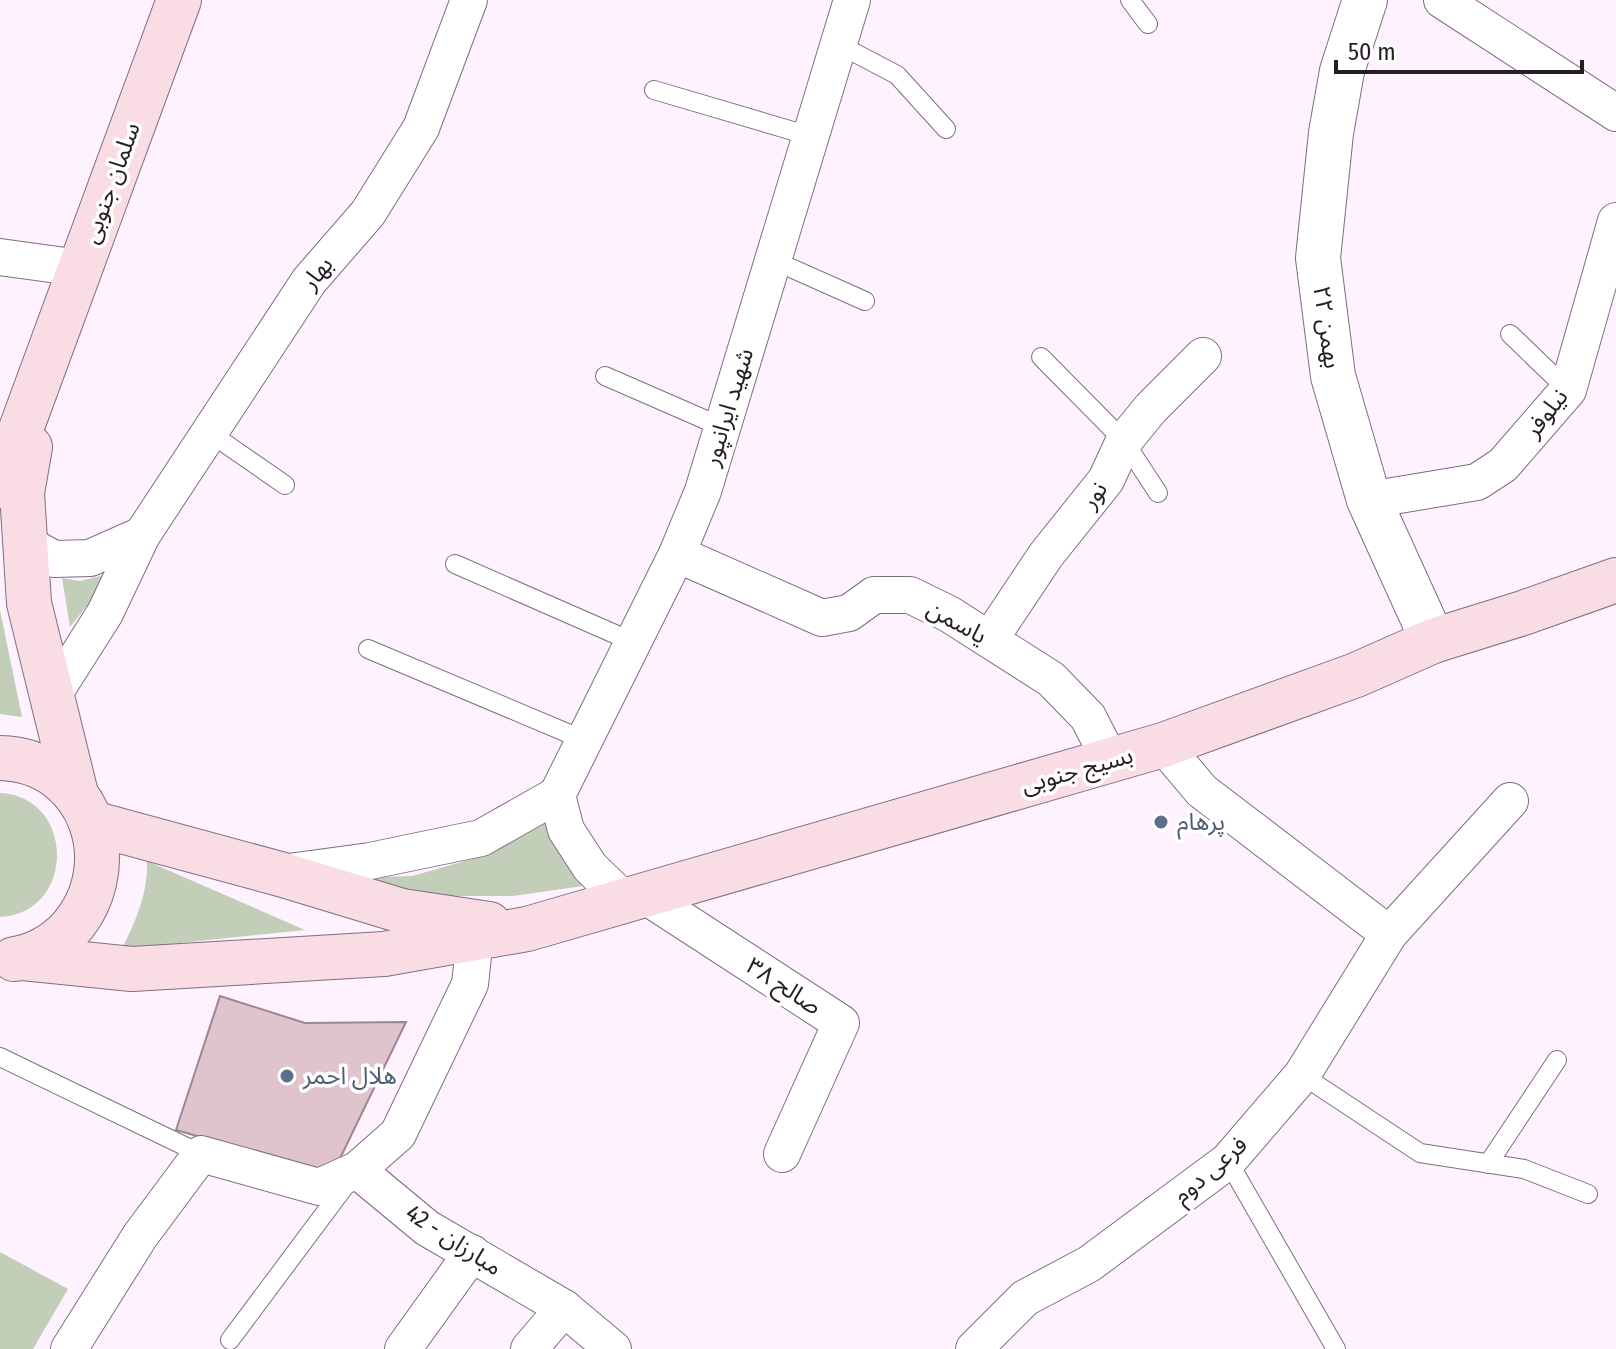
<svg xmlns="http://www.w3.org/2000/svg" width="1616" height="1349" font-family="'Fira Sans Condensed','Noto Sans Arabic',sans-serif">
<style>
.green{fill:#c3ceb9}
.building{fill:#dfc3cd;stroke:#9f858f;stroke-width:2}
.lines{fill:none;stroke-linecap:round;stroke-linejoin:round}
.service-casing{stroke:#7f6e80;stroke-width:20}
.minor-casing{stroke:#7f6e80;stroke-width:38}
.tertiary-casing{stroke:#7f6e80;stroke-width:46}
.secondary-casing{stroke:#7f6e80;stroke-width:46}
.service{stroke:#fff;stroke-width:18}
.minor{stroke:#fff;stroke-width:36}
.tertiary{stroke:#fff;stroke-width:44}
.secondary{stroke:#fadde4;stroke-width:44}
.service-dot{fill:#5c6f8a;stroke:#fff;stroke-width:3}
.labels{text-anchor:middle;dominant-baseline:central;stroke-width:7;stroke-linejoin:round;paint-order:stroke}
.street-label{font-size:24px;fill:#251e25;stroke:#fff}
.service-label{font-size:24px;fill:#4e5e75;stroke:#fff;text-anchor:start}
</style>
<rect width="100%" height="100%" fill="#fef2ff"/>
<g class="green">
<path d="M113,573L70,627L62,578L80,581Z"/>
<path d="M0,610L22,717L0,714Z"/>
<path d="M0,793C75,796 77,913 0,917Z"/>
<path d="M547,820L590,885L513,896H431L356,878L412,876L483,856Z"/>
<path d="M147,861L305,930L122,949C136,920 148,894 147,861Z"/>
<path d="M0,1252L68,1289L33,1349H0Z"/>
</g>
<path class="building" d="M220,996L305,1023L406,1022L332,1175L176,1130Z"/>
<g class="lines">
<defs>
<g id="service">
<path d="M1130,0L1148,24"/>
<path d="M838,44L897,75L946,129"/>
<path d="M654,90L810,136"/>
<path d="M773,260L865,301"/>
<path d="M1510,334L1568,390"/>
<path d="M1041,357L1124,441L1158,493"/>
<path d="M605,376L722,427"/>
<path d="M210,433L285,485"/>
<path d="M455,564L633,642"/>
<path d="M368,649L584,740"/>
<path d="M0,1057L201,1154"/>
<path d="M1302,1075L1420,1153L1524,1169L1588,1194"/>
<path d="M1228,1161L1336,1349"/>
<path d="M1488,1164L1557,1060"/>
<path d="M230,1340L348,1182"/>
</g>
<g id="minor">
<path d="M1442,0L1616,113"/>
<path d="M0,257L80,268"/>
<path d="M1369,500L1477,482L1503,465L1568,390L1616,221"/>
<path d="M142,535L309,281L368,213L421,128L469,0"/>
<path d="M25,543L54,559L90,558L142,535L105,613L51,698"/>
<path d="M677,554L822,618L849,613L874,595H910L949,614L1051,679L1088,717L1110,760"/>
<path d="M990,639L1046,555L1106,480L1124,441L1151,408L1203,356"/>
<path d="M1163,745L1202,791L1389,934"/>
<path d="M557,795L677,554L703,491L852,0"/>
<path d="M557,795L566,830L590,867L626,902"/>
<path d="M281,873L370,861L481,838L557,795"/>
<path d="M647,897L841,1023L782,1154"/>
<path d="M357,1170L427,1228L564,1308L613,1349"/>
<path d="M69,1349L140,1236L201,1154L319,1187L357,1170L398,1134L470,984L475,938"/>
<path d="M403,1349L472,1253"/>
<path d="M529,1349L564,1308"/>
<path d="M974,1349L1025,1298L1089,1264L1228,1161L1302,1075L1389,934L1510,801"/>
</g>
<path id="tertiary" d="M1365,0L1342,71L1331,133L1318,258L1333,376L1369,500L1433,641"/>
<g id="secondary">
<path d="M30,447L22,493L29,603L76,794"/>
<path d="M0,486L179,0"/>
<path d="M0,758C93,760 129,872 64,935C51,947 32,957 14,959"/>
<path d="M92,823L280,874L402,911L489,924"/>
<path d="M23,958L132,969L384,954L527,929L1163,745L1356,675L1433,641L1523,613L1616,580"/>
</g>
</defs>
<use href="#service" class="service-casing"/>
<use href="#minor" class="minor-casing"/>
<use href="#tertiary" class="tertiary-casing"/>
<use href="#secondary" class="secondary-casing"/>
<use href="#service" class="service"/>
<use href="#minor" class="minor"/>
<use href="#tertiary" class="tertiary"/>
<use href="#secondary" class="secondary"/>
</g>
<g class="service-dot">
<circle cx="1161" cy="822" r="8"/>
<circle cx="287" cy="1076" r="8"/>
</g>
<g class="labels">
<g class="street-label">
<text transform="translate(111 183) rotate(-70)">سلمان جنوبی</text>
<text transform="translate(317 273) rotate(-51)">بهار</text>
<text transform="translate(1327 327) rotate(82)">۲۲ بهمن</text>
<text transform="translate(728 407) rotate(-73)">شهید ایرانپور</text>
<text transform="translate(1546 413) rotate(-52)">نیلوفر</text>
<text transform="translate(1094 495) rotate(-55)">نور</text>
<text transform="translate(957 622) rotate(29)">یاسمن</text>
<text transform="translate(1077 770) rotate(-16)">بسیج جنوبی</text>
<text transform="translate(784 986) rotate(33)">صالح ۳۸</text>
<text transform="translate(1210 1170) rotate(-41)">فرعی دوم</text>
<text transform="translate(454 1240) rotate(33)">مبارزان - 42</text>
</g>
<g class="service-label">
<text x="1177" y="822">پرهام</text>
<text x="303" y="1076">هلال احمر</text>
</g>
</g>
<path d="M1336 60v12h246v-12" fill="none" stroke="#251e25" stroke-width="4"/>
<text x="1348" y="60" font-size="24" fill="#251e25" stroke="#ffffff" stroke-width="6" paint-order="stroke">50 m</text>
</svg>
